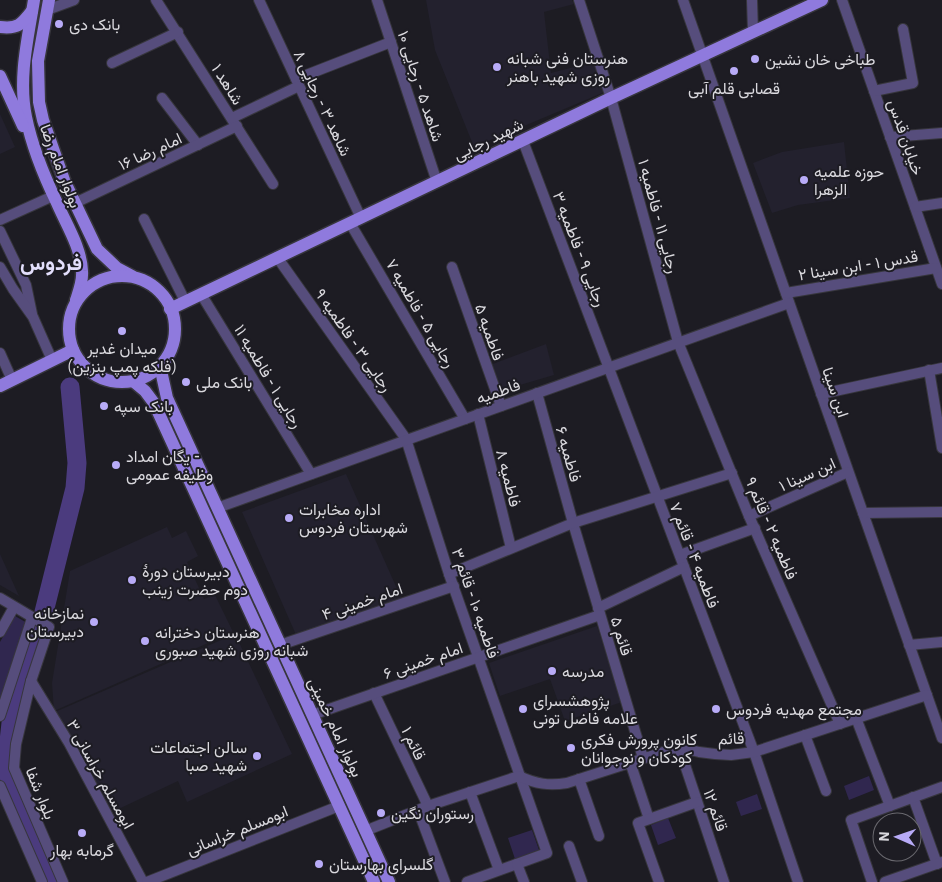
<svg xmlns="http://www.w3.org/2000/svg" width="942" height="882" font-family="'IBM Plex Sans',Vazirmatn,sans-serif">
<style>
.built{fill:#23212e}
.green{fill:#30274f}
.lines{fill:none;stroke-linecap:round;stroke-linejoin:round}
.river{stroke:#4b3b7e;stroke-width:19}
.minor-casing{stroke:#37363d;stroke-width:12}
.major-casing{stroke:#37363d;stroke-width:15}
.minor{stroke:#564d7c;stroke-width:10}
.major{stroke:#8f7add;stroke-width:12}
.poi-dot{fill:#b8abf7;stroke:#1d1c23;stroke-width:2}
.labels{text-anchor:middle;dominant-baseline:central;stroke-width:4;stroke-linejoin:round;paint-order:stroke}
.poi-label{font-size:16px;fill:#dad9de;stroke:#1d1c23;text-anchor:start}
.street-label{font-size:16px;fill:#dad9de;stroke:#1d1c23}
.district-label{font-size:21px;font-weight:bold;fill:#e3dffc;stroke:#1d1c23}
</style>
<rect width="100%" height="100%" fill="#1d1c23"/>
<g class="built">
<path d="M426,0H572L574,4L544,12L551,73L597,61L607,91L474,147L435,50Z"/>
<path d="M0,114L15,147L0,154Z"/>
<path d="M844,142L850,198L798,205L772,213L753,163L782,152Z"/>
<path d="M546,344L554,375L499,391L490,365Z"/>
<path d="M346,474L402,600L297,637L242,512Z"/>
<path d="M167,527L172,538L186,531L198,556L187,562L204,599L215,595L233,632L54,711L52,683L70,571Z"/>
<path d="M0,554L19,596L0,585Z"/>
<path d="M597,626L622,702L565,721L550,679L500,696L489,663Z"/>
<path d="M235,634L292,754L187,802L178,781L110,813L55,712Z"/>
</g>
<g class="green">
<path d="M15,616L27,623L0,699V642Z"/>
<path d="M869,776L874,790L849,800L844,786Z"/>
<path d="M757,794L762,809L741,816L736,802Z"/>
<path d="M668,818L676,838L658,845L651,825Z"/>
<path d="M532,830L539,850L515,859L508,838Z"/>
</g>
<g class="lines">
<g class="river">
<path d="M44,612L75,488L77,463L70,387"/>
<path d="M37,634L11,723L7,760L10,782L54,882"/>
</g>
<defs>
<g id="minor">
<path d="M156,0L273,184"/>
<path d="M259,0L361,218"/>
<path d="M377,0L437,182"/>
<path d="M579,0L611,98L678,342L749,516L840,724"/>
<path d="M683,0L942,738"/>
<path d="M752,0L753,32"/>
<path d="M842,0L942,284"/>
<path d="M47,10L74,0"/>
<path d="M112,63L178,32"/>
<path d="M296,79L391,42"/>
<path d="M874,91L913,83L903,29"/>
<path d="M162,98L198,145"/>
<path d="M232,118L299,86"/>
<path d="M890,137L942,133"/>
<path d="M523,141L754,752L798,882"/>
<path d="M75,203L237,126"/>
<path d="M915,207L942,203"/>
<path d="M144,219L185,301"/>
<path d="M0,220L53,196"/>
<path d="M350,223L465,419"/>
<path d="M0,231L26,285L32,314"/>
<path d="M277,257L406,439L449,574L547,853L467,882"/>
<path d="M0,267L13,289L33,317L52,360"/>
<path d="M452,267L501,406"/>
<path d="M786,293L936,268"/>
<path d="M201,294L311,474"/>
<path d="M0,353L12,380"/>
<path d="M929,370L942,448"/>
<path d="M537,393L573,523L643,758"/>
<path d="M821,394L942,368"/>
<path d="M478,414L511,548"/>
<path d="M217,508L789,303"/>
<path d="M863,513L942,512"/>
<path d="M749,516L848,472"/>
<path d="M680,555L755,528"/>
<path d="M449,574L573,523L732,473"/>
<path d="M0,598L49,627L31,681L16,744L14,768L63,882"/>
<path d="M598,608L684,567"/>
<path d="M0,632L14,607"/>
<path d="M280,645L454,586"/>
<path d="M909,645L942,642"/>
<path d="M31,681L69,743L143,882"/>
<path d="M374,693L428,806"/>
<path d="M312,715L600,615"/>
<path d="M0,716L32,618"/>
<path d="M856,718L890,806"/>
<path d="M805,735L826,791"/>
<path d="M679,747L724,882"/>
<path d="M630,762L649,819"/>
<path d="M579,779L599,836"/>
<path d="M0,786L42,882"/>
<path d="M470,792L499,870"/>
<path d="M913,797L937,864"/>
<path d="M418,810L445,882"/>
<path d="M365,831L428,806L519,776C536,784 549,786 567,783L679,747L699,752L715,754L731,755L754,752L927,695"/>
<path d="M569,846L582,882"/>
<path d="M517,864L524,882"/>
<path d="M147,882L339,806"/>
<path d="M659,882L638,823L697,802"/>
<path d="M872,882L851,820L942,787"/>
<path d="M885,882L942,862"/>
</g>
<g id="major">
<path d="M34,0C28,38 18,78 26,117C32,147 44,176 57,203C66,224 81,247 82,271C83,281 79,291 76,300"/>
<path d="M49,0L38,61L39,102L43,120L64,180L97,249L117,268L132,276"/>
<path d="M0,27C18,29 21,25 32,11"/>
<path d="M0,76L23,126"/>
<circle cx="122" cy="329" r="53"/>
<path d="M170,309L611,98L822,0"/>
<path d="M160,366L167,398L389,882"/>
<path d="M133,381L145,391L154,403L374,882"/>
<path d="M0,386L73,350"/>
</g>
</defs>
<use href="#minor" class="minor-casing"/>
<use href="#major" class="major-casing"/>
<use href="#minor" class="minor"/>
<use href="#major" class="major"/>
</g>
<g class="poi-dot">
<circle cx="59" cy="24" r="5"/>
<circle cx="755" cy="59" r="5"/>
<circle cx="497" cy="67" r="5"/>
<circle cx="734" cy="71" r="5"/>
<circle cx="804" cy="180" r="5"/>
<circle cx="122" cy="331" r="5"/>
<circle cx="186" cy="382" r="5"/>
<circle cx="104" cy="406" r="5"/>
<circle cx="116" cy="465" r="5"/>
<circle cx="289" cy="518" r="5"/>
<circle cx="132" cy="580" r="5"/>
<circle cx="94" cy="622" r="5"/>
<circle cx="145" cy="641" r="5"/>
<circle cx="552" cy="671" r="5"/>
<circle cx="523" cy="709" r="5"/>
<circle cx="716" cy="709" r="5"/>
<circle cx="571" cy="748" r="5"/>
<circle cx="257" cy="756" r="5"/>
<circle cx="381" cy="813" r="5"/>
<circle cx="82" cy="833" r="5"/>
<circle cx="319" cy="864" r="5"/>
</g>
<g class="labels">
<g class="poi-label">
<text x="69" y="24">بانک دی</text>
<text x="507" y="58">هنرستان فنی شبانه‌<tspan x="507" dy="18">روزی شهید باهنر</tspan></text>
<text x="765" y="59">طباخی خان نشین</text>
<text x="734" y="88" text-anchor="middle">قصابی قلم آبی</text>
<text x="814" y="171">حوزه علمیه<tspan x="814" dy="18">الزهرا</tspan></text>
<text x="122" y="348" text-anchor="middle">میدان غدیر<tspan x="122" dy="18">(فلکه پمپ بنزین)</tspan></text>
<text x="196" y="382">بانک ملی</text>
<text x="114" y="406">بانک سپه</text>
<text x="126" y="456">یگان امداد -<tspan x="126" dy="18">وظیفه عمومی</tspan></text>
<text x="299" y="509">اداره مخابرات<tspan x="299" dy="18">شهرستان فردوس</tspan></text>
<text x="142" y="571">دبیرستان دورهٔ<tspan x="142" dy="18">دوم حضرت زینب</tspan></text>
<text x="84" y="613" text-anchor="end">نمازخانه<tspan x="84" dy="18">دبیرستان</tspan></text>
<text x="155" y="632">هنرستان دخترانه<tspan x="155" dy="18">شبانه روزی شهید صبوری</tspan></text>
<text x="562" y="671">مدرسه</text>
<text x="533" y="700">پژوهشسرای<tspan x="533" dy="18">علامه فاضل تونی</tspan></text>
<text x="726" y="709">مجتمع مهدیه فردوس</text>
<text x="581" y="739">کانون پرورش فکری<tspan x="581" dy="18">کودکان و نوجوانان</tspan></text>
<text x="247" y="747" text-anchor="end">سالن اجتماعات<tspan x="247" dy="18">شهید صبا</tspan></text>
<text x="391" y="813">رستوران نگین</text>
<text x="82" y="850" text-anchor="middle">گرمابه بهار</text>
<text x="329" y="864">گلسرای بهارستان</text>
</g>
<g class="street-label">
<text transform="translate(228 84) rotate(58)">شاهد ۱</text>
<text transform="translate(421 86) rotate(72)">شاهد ۵ - رجایی ۱۰</text>
<text transform="translate(323 103) rotate(65)">شاهد ۳ - رجایی ۸</text>
<text transform="translate(906 137) rotate(71)">خیابان قدس</text>
<text transform="translate(488 139) rotate(-26)">شهید رجایی</text>
<text transform="translate(150 151) rotate(-25)">امام رضا ۱۶</text>
<text transform="translate(61 166) rotate(69)">بولوار امام رضا</text>
<text transform="translate(659 216) rotate(75)">رجایی ۱۱ - فاطمیه ۱</text>
<text transform="translate(580 249) rotate(69)">رجایی ۹ - فاطمیه ۳</text>
<text transform="translate(858 265) rotate(-9)">قدس ۱ - ابن سینا ۲</text>
<text transform="translate(421 313) rotate(60)">رجایی ۵ - فاطمیه ۷</text>
<text transform="translate(490 332) rotate(71)">فاطمیه ۵</text>
<text transform="translate(354 340) rotate(55)">رجایی ۳ - فاطمیه ۹</text>
<text transform="translate(269 376) rotate(59)">رجایی ۱ - فاطمیه ۱۱</text>
<text transform="translate(498 391) rotate(-20)">فاطمیه</text>
<text transform="translate(836 392) rotate(71)">ابن سینا</text>
<text transform="translate(569 454) rotate(74)">فاطمیه ۶</text>
<text transform="translate(807 474) rotate(-24)">ابن سینا ۱</text>
<text transform="translate(509 478) rotate(76)">فاطمیه ۸</text>
<text transform="translate(772 528) rotate(67)">فاطمیه ۲ - قائم ۹</text>
<text transform="translate(695 555) rotate(69)">فاطمیه ۴ - قائم ۷</text>
<text transform="translate(362 601) rotate(-19)">امام خمینی ۴</text>
<text transform="translate(476 603) rotate(71)">فاطمیه ۱۰ - قائم ۳</text>
<text transform="translate(622 636) rotate(73)">قائم ۵</text>
<text transform="translate(423 660) rotate(-19)">امام خمینی ۶</text>
<text transform="translate(336 727) rotate(65)">بولوار امام خمینی</text>
<text transform="translate(731 738) rotate(-2)">قائم</text>
<text transform="translate(414 743) rotate(64)">قائم ۱</text>
<text transform="translate(101 774) rotate(61)">ابومسلم خراسانی ۳</text>
<text transform="translate(41 793) rotate(68)">بلوار شفا</text>
<text transform="translate(716 810) rotate(71)">قائم ۱۲</text>
<text transform="translate(237 830) rotate(-22)">ابومسلم خراسانی</text>
</g>
<g class="district-label">
<text x="51" y="262">فردوس</text>
</g>
</g>
<g transform="translate(897 837) rotate(272)"><circle r="24" fill="#1d1c23" stroke="#69686e"/>
<path d="M0-4L9 19L0 12L-9 19Z" fill="#b8abf7"/>
<text y="-8" font-size="14" font-weight="bold" text-anchor="middle" fill="#dad9de">N</text>
</g>
</svg>
